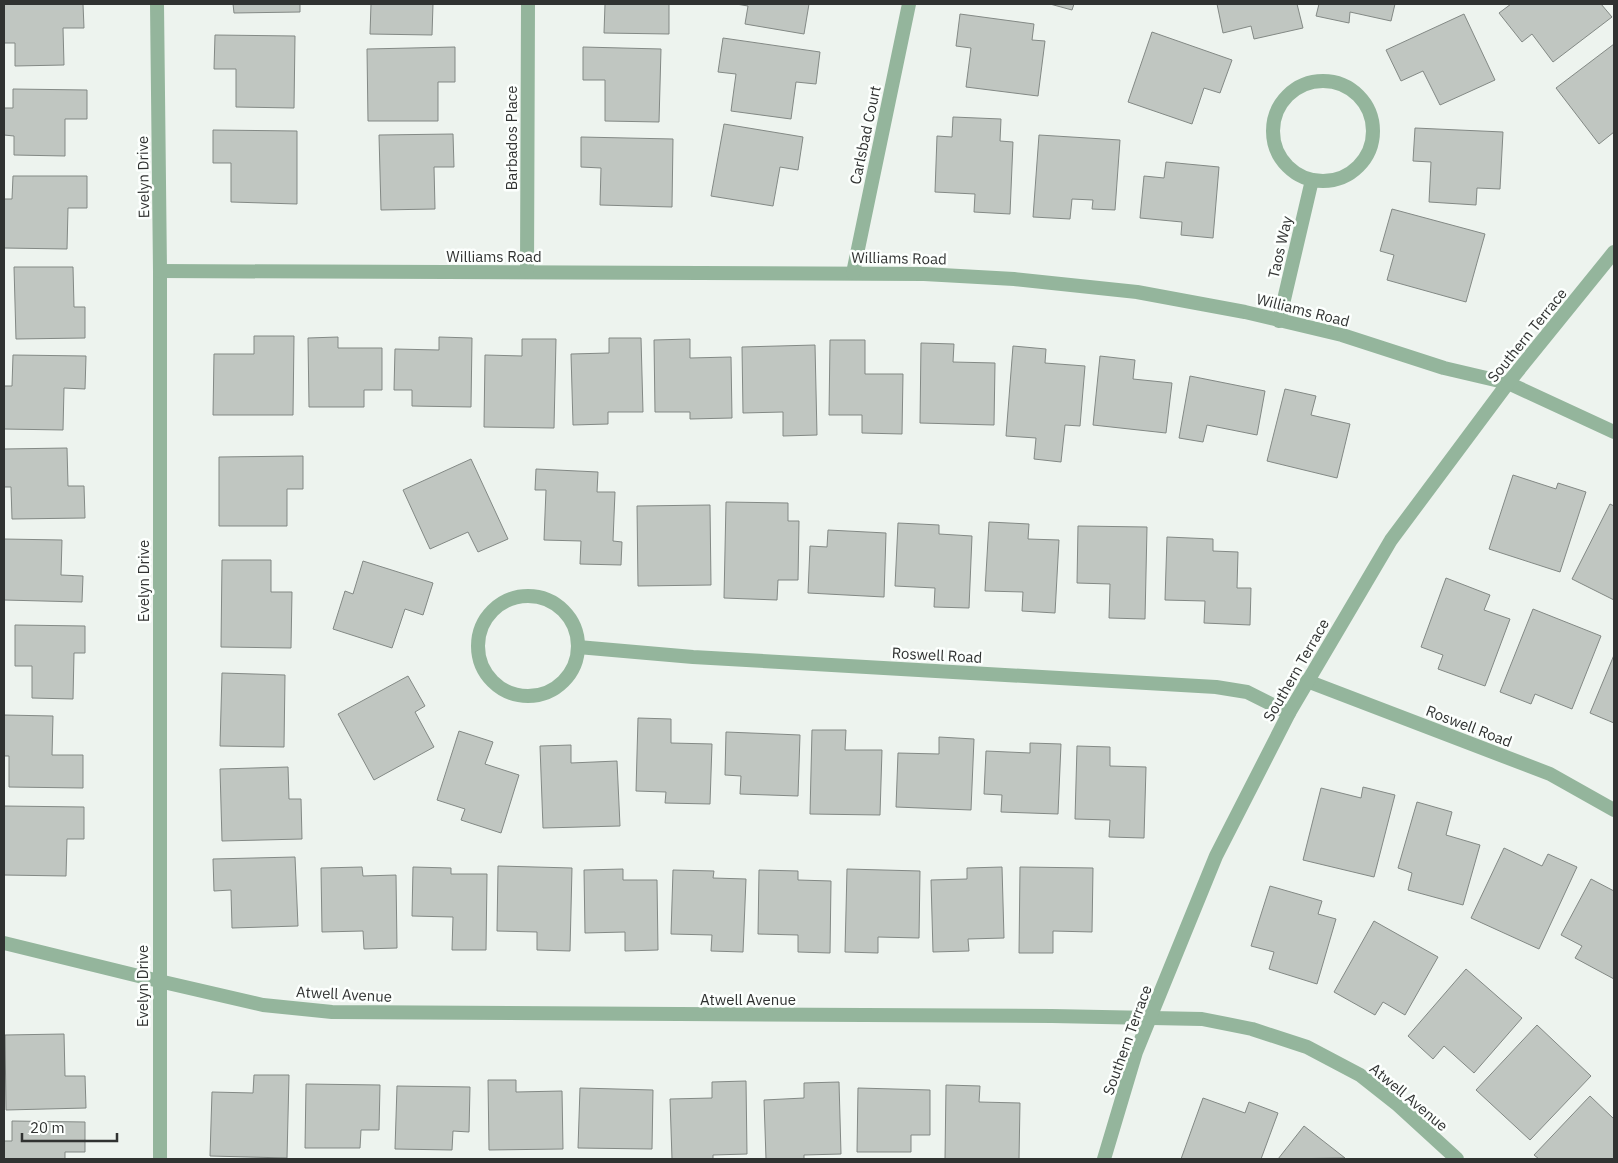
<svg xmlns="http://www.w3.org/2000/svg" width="1618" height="1163" font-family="'IBM Plex Sans',sans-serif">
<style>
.building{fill:#c0c6c1;stroke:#838985}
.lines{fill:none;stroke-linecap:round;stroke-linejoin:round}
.minor{stroke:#94b59c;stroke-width:14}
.tertiary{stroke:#94b59c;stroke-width:14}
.labels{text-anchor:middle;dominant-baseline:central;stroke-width:5;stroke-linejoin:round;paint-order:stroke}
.street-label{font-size:15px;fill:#303231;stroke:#fcfffd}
</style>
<rect width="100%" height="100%" fill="#edf3ee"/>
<g class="building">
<path d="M4,4H83L84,28H63L64,65L15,66V43H4Z"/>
<path d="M233,4H300V12L234,13Z"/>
<path d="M371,4H433L432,35L370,34Z"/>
<path d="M605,4H669V34L604,33Z"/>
<path d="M736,4H809L804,34L745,24L748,6Z"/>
<path d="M1050,4H1074L1072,10Z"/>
<path d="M1217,4H1297L1303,28L1254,39L1251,26L1223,33Z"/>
<path d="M1319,4H1395L1391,21L1350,12L1349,23L1316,16Z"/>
<path d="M1511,4H1601L1612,17L1553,62L1532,34L1522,42L1499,13Z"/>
<path d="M960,14L1034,24L1032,40L1045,41L1038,96L966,87L971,48L956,46Z"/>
<path d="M1464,14L1495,80L1440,105L1423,71L1401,81L1386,50Z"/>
<path d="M1152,32L1232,60L1220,93L1204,88L1192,124L1128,102Z"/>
<path d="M215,35L295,36L294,108L236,107V69H214Z"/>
<path d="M723,38L820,52L816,84L796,82L791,119L731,111L736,74L718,72Z"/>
<path d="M1614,44V132L1599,144L1556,88Z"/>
<path d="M455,47V82H438V121H368L367,49Z"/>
<path d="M583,47L661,49L659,122L605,121V80H583Z"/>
<path d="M13,89L87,90V119H65V156L14,155V136L4,135V108H13Z"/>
<path d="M953,117L1001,119L1000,141L1013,142L1010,214L974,212L975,194L935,192L937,136L952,137Z"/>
<path d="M724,124L803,137L798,170L780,167L773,206L711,196Z"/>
<path d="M1415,128L1503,132L1500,189L1477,188L1476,205L1429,202L1431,162L1413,161Z"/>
<path d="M213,130L297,131V204L231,202V163H213Z"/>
<path d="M453,134L454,167H434L435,209L381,210L379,135Z"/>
<path d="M1039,135L1120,140L1115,210L1092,209L1093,200L1072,199L1070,219L1033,217Z"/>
<path d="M581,137L673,139L672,207L600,205L601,168L581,167Z"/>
<path d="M1166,162L1219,167L1213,238L1181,235L1182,222L1140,218L1144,176L1164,178Z"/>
<path d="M13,176H87V208H68L67,249L4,248V199H12Z"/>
<path d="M1392,209L1485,234L1466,302L1387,280L1394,255L1380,251Z"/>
<path d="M14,267H73L74,307H85V338L16,339Z"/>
<path d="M254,336H294L293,415H213L214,354H254Z"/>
<path d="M338,337V348H382V390H364V407H309L308,338Z"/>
<path d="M439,337L472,338L471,407L412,406V390H394L395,349L439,350Z"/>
<path d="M609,338H641L643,412H608V424L573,425L571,354L609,353Z"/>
<path d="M522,339H556L554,428L484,427L485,355L522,356Z"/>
<path d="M690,339V358L731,357L732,418L690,419V412H655L654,340Z"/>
<path d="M830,340H865V374H903L902,434L862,433V415H829Z"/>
<path d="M921,343L954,344L953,362L995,363L994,425L920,423Z"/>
<path d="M815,345L817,435L783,436V412L743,413L742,347Z"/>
<path d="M1013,346L1046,349L1045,363L1085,366L1080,426L1065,425L1061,462L1034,459L1036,438L1006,436Z"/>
<path d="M13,355L86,356L85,389L64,388L63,430L4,429V386H12Z"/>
<path d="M1100,356L1135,360L1133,379L1172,383L1166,433L1093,425Z"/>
<path d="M1190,376L1265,391L1257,435L1207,425L1203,442L1179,438Z"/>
<path d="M1285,389L1316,396L1311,415L1350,424L1337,478L1267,461Z"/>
<path d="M67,448L68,486H84L85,518L12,519L11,487H4V449Z"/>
<path d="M303,456V489H287V526H219V457Z"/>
<path d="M471,459L508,539L478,552L468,532L430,549L403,490Z"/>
<path d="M536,469L598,472L597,492H615L613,541L622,542L621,565L580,564L581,541L544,540L546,490H535Z"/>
<path d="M1513,475L1556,489L1558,483L1586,492L1560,572L1489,549Z"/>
<path d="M726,502L788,503V521H799L798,580H778L777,600L724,598Z"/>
<path d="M1610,504L1614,506V600L1572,579Z"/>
<path d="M710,505L711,585L638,586L637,506Z"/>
<path d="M989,522L1029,524L1028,539L1059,540L1055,613L1022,611L1023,592L985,591Z"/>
<path d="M898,523L939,525V534L972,536L969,608L934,607L935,588L895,586Z"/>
<path d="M1078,526L1147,527L1145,619L1109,618L1110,584L1077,583Z"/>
<path d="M828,530L886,533L884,597L808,593L810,546L827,547Z"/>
<path d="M1167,537L1213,539V551L1238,552L1237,588H1251L1250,625L1204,623L1205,601L1165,600Z"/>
<path d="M4,539L62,540L61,575L83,576L82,602L4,600Z"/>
<path d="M222,560H271V592H292L291,648L221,647Z"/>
<path d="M363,561L433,583L423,615L405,609L392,648L333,629L345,591L353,594Z"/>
<path d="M1446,578L1490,595L1484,610L1510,619L1485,686L1438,669L1443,655L1421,647Z"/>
<path d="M1533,609L1601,636L1572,709L1535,694L1531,704L1500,692Z"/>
<path d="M15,625L85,626V653H74L73,699L32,698V666H15Z"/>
<path d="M1614,655V723L1590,713Z"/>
<path d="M222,673L285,675L284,747L220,746Z"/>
<path d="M408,676L425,706L415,712L434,747L374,780L338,714Z"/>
<path d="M4,715L53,716L52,755H83V788L9,787V756H4Z"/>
<path d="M638,718L671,719V743L712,744L710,804L665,803L666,792L636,791Z"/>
<path d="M812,730H846L845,750H882L880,815L810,814Z"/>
<path d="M459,731L493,742L485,764L519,775L501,833L461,820L465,809L437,800Z"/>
<path d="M726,732L800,735L798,796L740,794L741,776L725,775Z"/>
<path d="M939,737L974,739L971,810L896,807L898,753L939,754Z"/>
<path d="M1030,743L1061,744L1058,814L1001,812L1002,795L984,794L986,751L1030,753Z"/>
<path d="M571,745V763L617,761L620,826L543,828L540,746Z"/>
<path d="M1077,746L1110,747V766L1146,767L1144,838L1109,837L1110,820L1075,819Z"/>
<path d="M288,767L289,799H301L302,839L222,841L220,769Z"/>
<path d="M1363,787L1395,795L1374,877L1303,860L1321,788L1361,798Z"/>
<path d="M1417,802L1452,812L1446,835L1480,845L1463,905L1408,890L1412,873L1398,868Z"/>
<path d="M4,806L84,807V839H67L66,876L4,875Z"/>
<path d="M1504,848L1542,866L1548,854L1577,867L1539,949L1471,918Z"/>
<path d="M295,857L298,926L232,928L231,890L214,891L213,859Z"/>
<path d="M498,866L572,868L570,951L537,950V932L497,931Z"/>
<path d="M362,867L363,876L396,875L397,948L364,949L363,931L322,932L321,868Z"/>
<path d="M413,867L451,868V874H487L486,950H452L453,917L412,916Z"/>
<path d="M1002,867L1004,938L968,939L969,951L933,952L931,880L967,879V868Z"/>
<path d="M1020,867L1093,868L1092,932L1053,931V953H1019Z"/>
<path d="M623,869V880H657L658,950L625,951V932L585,933L584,870Z"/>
<path d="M847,869L920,871L919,938L878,937V953L845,952Z"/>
<path d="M673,870L714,871L713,878L746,879L743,952L711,951L712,935L671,934Z"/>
<path d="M759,870L798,871V880L831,881L830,953L798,952V935L758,934Z"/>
<path d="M1591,879L1614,891V979L1575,958L1582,946L1561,935Z"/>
<path d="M1270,886L1322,901L1318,914L1336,919L1317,984L1269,969L1274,952L1251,946Z"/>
<path d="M1374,921L1438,957L1405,1015L1383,1002L1375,1015L1334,992Z"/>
<path d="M1466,969L1522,1018L1474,1073L1444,1046L1433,1059L1408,1036Z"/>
<path d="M1537,1025L1591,1076L1530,1140L1476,1090Z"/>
<path d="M64,1034L65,1076H85L86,1108L6,1110L5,1035Z"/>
<path d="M254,1075H289L287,1158L210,1156L212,1092L253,1093Z"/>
<path d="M488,1080H516V1092L562,1091L563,1149L489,1150Z"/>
<path d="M746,1081L747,1154L713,1155V1159H672L670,1099L712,1098V1082Z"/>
<path d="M839,1082L841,1154L804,1155V1159H766L764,1100L804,1098V1083Z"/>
<path d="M306,1084L380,1085L379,1130H361L360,1148H305Z"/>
<path d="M946,1085L980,1086L979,1102L1020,1103L1019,1159H945Z"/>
<path d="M397,1086L470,1087L469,1132L453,1131L452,1150L395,1149Z"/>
<path d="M580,1088L653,1090L652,1149L578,1148Z"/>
<path d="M858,1088L930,1090V1135H911V1152H857Z"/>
<path d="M1590,1096L1614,1119V1159H1539L1534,1155Z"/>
<path d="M1203,1098L1245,1113L1249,1102L1278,1113L1261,1159H1181Z"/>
<path d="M12,1121L85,1122V1152H65V1159H4V1141H12Z"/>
<path d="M1304,1126L1345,1158L1278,1159Z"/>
</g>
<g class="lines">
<g class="minor">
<path d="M157,4L160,271V1159"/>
<circle cx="1323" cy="131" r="50"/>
<path d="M160,271L924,274L1014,279L1137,292L1245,312L1342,335L1444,368L1508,383L1614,432"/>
<path d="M527,272L528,4"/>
<path d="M853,273L909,4"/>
<path d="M1279,321L1312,180"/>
<circle cx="528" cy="646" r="50"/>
<path d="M578,647L693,657L1216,687L1247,692L1289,713"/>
<path d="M1307,681L1550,774L1614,810"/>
<path d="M4,943L159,981L263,1005L332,1012L1052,1016L1202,1019L1252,1029L1307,1047L1360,1075L1398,1105L1457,1159"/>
</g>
<path class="tertiary" d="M1104,1159L1136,1052L1216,856L1289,713L1391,540L1508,383L1614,252"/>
</g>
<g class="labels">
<g class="street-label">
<text transform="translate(865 135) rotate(-78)">Carlsbad Court</text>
<text transform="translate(511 138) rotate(-90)">Barbados Place</text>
<text transform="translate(143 177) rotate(-91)">Evelyn Drive</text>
<text transform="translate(1280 247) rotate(-77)">Taos Way</text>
<text x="494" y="256">Williams Road</text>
<text transform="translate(899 258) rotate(1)">Williams Road</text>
<text transform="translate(1303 310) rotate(14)">Williams Road</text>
<text transform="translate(1527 335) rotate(-51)">Southern Terrace</text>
<text transform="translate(143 581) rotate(-90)">Evelyn Drive</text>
<text transform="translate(937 655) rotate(3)">Roswell Road</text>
<text transform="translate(1296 670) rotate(-60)">Southern Terrace</text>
<text transform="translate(1469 726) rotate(21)">Roswell Road</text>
<text transform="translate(142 986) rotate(-90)">Evelyn Drive</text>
<text transform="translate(344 994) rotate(3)">Atwell Avenue</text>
<text x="748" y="999">Atwell Avenue</text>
<text transform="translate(1127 1040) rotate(-70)">Southern Terrace</text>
<text transform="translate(1409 1097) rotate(40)">Atwell Avenue</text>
</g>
</g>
<rect width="1618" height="1163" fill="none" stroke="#303231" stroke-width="10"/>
<path d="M22 1133v8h95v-8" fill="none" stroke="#303231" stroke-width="2.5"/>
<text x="30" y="1133" font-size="15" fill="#303231" stroke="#fcfffd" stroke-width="4" paint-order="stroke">20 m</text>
</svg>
